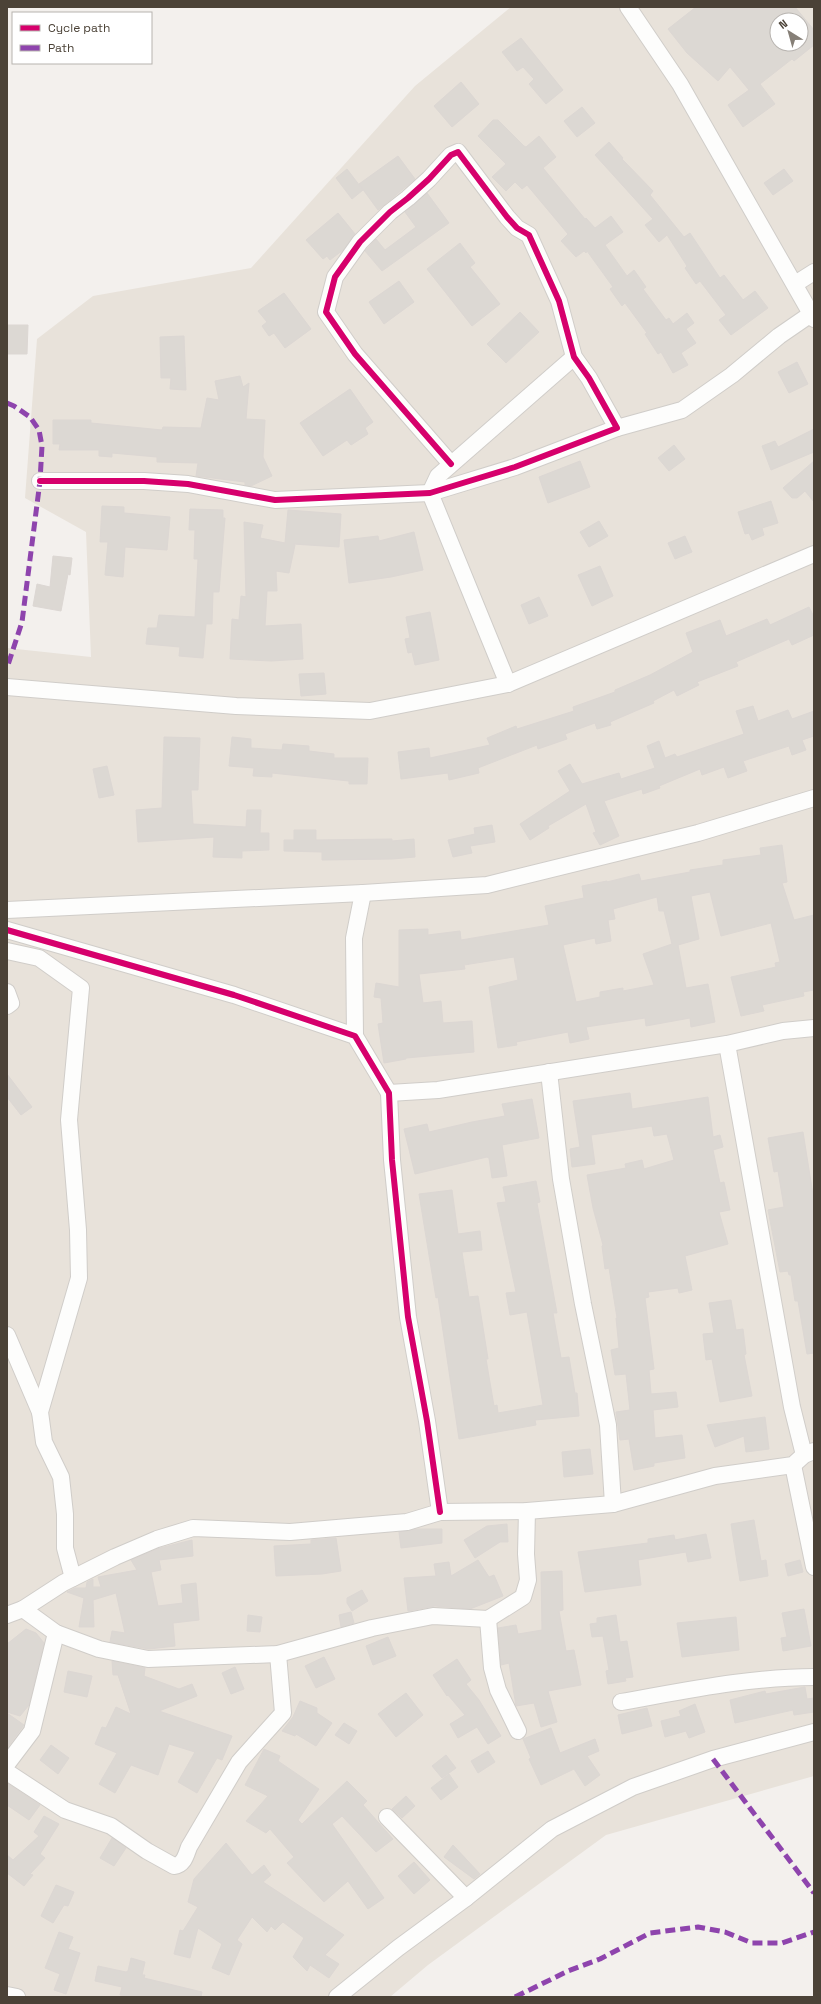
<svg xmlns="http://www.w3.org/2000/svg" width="821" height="2004" font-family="'Space Grotesk',sans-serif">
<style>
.residential{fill:#e8e2da;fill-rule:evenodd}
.building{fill:#dcd8d3;stroke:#dcd7d3;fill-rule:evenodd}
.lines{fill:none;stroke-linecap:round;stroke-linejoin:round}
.minor-casing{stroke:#d0cdc9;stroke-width:18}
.minor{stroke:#fdfdfc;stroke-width:16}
.quiet{stroke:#8e44ad;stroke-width:5;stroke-dasharray:10 5;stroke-linecap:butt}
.cycleway-casing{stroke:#fff;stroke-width:8}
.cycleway{stroke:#d6006c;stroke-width:6}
</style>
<rect width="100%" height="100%" fill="#f3f0ed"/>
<path class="residential" d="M511,7H814V1776L606,1835L428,1965L390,1997H7V648L91,657L86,532L25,498L37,339L93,296L251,268L415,86ZM777,20H801V44H777Z"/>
<g class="building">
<path d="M696,7H795L814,30V45L794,61L792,59L760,84L775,104L743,127L728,105L749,90L730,67L718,81L687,53L668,29ZM777,20H801V44H777Z"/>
<path d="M521,38L563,90L546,104L529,84L534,79L523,67L517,71L502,52Z"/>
<path d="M461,82L479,104L452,127L434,106Z"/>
<path d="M582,107L595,123L577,137L564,121Z"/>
<path d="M493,120H498L524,146L526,147L539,136L556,157L543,168L585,219L586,218L595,228L611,216L623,232L605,245L627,276L634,270L646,287L643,289L666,320L669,318L673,324L687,313L694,323L686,329L696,343L681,353L688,365L673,373L661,352L658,354L645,334L647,333L625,303L622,306L610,289L613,287L587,251L586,253L584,251L576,257L561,241L568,234L527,185L522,189L515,182L506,191L492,177L506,164L478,136Z"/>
<path d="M609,142L623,158L622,159L653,191L650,195L684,237L690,233L720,278L724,275L743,300L755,291L768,308L731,335L719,320L726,315L700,281L696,284L685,268L687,266L667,235L659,242L645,225L653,219L595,155Z"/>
<path d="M398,156L415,179L378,210L359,184Z"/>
<path d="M347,169L363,190L352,199L336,178Z"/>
<path d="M784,169L793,181L773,195L764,183Z"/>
<path d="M427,193L449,223L382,271L365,251L376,239L385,250L416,227L405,212Z"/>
<path d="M338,213L355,234L343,250L330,260L327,256L323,259L306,240Z"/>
<path d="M460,243L475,263L470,267L500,304L472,326L427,269Z"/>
<path d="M399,281L414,302L384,324L369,302Z"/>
<path d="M284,293L311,329L285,348L274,333L269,336L262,326L267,322L258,311Z"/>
<path d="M520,312L539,332L506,363L487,344Z"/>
<path d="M7,325H28L27,354H7Z"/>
<path d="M184,336L186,390L170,389L171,378H161L160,337Z"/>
<path d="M797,362L808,384L789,393L778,372Z"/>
<path d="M240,376L243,387L249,383L246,419L265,420L263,457L272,476L251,486L245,485V482L196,476L198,463L157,462V457L112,453V457L99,456V450H59L60,444H53V420H91V423L162,430L163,427L201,428L207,398L219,400L215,381Z"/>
<path d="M350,389L373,422L365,428L368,434L351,445L347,440L323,456L300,423Z"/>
<path d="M814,429V452L771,470L762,446L775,441L778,447Z"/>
<path d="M674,445L685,459L669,471L658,458Z"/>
<path d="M580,461L590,487L548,503L539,477Z"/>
<path d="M814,461V502L805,491L797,498H792L783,488Z"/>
<path d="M771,501L778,523L762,528L764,535L752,540L749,533L745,534L738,512Z"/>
<path d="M102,506L124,507V513L170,517L167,550L125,547L123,577L105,575L108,542H100Z"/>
<path d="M190,509L223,510V518H225L219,592H213L212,624H206L203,658L179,656L180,647L146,644L148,628H157L159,615L195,617L198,559H194L195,530H189Z"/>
<path d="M288,510L341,514L339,547L293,544L295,545L289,573L276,571L277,591H267L265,626L301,624L303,659L271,661L230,659L232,619L239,620L241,596L246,597L244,522L263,525L260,538L285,543Z"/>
<path d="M599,521L608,536L589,547L580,532Z"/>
<path d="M414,532L423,570L391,577L349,583L344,540L378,536L379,541Z"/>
<path d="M685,536L692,552L675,559L668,543Z"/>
<path d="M53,556L72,558L70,575L68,574L61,611L33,606L37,584L50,587Z"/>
<path d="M600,566L613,596L592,606L578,575Z"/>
<path d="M539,597L548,616L529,624L521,605Z"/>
<path d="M809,607L814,617V635L792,645L789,639L736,662L738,666L697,682L699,685L677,696L674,690L653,701L654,703L610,722L611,725L597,729L595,723L565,734L567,739L538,749L537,745L478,768L479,773L449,780L448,773L401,779L398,752L429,748L430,758L490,745L487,738L516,726L517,729L574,711L573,707L615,692V690L650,675L693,652L686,633L720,620L726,636L767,619L770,625Z"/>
<path d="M430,612L439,660L415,665L412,652L408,653L405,639L410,638L406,617Z"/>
<path d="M324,673L326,694L301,696L299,674Z"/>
<path d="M753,706L758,721L788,710L792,719L814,711V736L802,740L806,750L792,755L789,746L743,761L747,771L728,778L724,767L702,775L700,769L659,786L660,788L643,794L642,789L604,801L619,836L600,845L593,833L596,832L586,804L548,826L549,828L530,840L520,824L570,791L558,771L570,764L582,784L619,773L621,779L655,768L647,746L659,741L665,758L675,754L677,757L744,734L736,711Z"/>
<path d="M164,737L200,738L198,790H191L193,824L246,827L247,810H261L260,833H269V850L242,851V858L213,857L214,837L138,842L136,810L162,808Z"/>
<path d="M232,737L251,739V748L282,750L283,744L309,746V751L334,754V758H368L367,784H349V781L272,773V777L253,776L254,768L229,766Z"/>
<path d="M107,766L114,795L99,798L93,769Z"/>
<path d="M492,825L495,842L470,846L472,853L453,857L448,840L475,834L474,828Z"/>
<path d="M294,830H316V840L392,839V841L414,839L415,857L392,859L322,860V852L284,851V840H294Z"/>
<path d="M782,845L787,882L782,883L794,920L814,915V990L803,992L804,996L762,1005L764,1011L741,1016L731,977L776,967L775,963L780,962L771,923L721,936L710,892L691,896L699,939L678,945L686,988L708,984L715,1022L691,1027L690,1018L646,1026L645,1018L586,1027L589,1039L570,1043L568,1032L516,1042L517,1045L498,1048L489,987L518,980L514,957L464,965L465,969L419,974L423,1003L441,1001L443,1023L472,1021L474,1052L406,1058V1059L384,1063L378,1024L383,1023L381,998L374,997L376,983L399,987V930L428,929V935L460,931L461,940L549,925L545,906L584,898L582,886L607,881V882L639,874L641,881L690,872V870L723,865V860L761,855L760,848ZM657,897L659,911H664L672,944L643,954L654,985L623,991V988L600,992V997L576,1002L563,945L595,938L596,944L611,941L608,920L615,919L613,909Z"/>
<path d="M7,1074L32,1107L21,1115L7,1097Z"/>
<path d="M630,1093L632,1109L708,1097L713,1137L720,1135L723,1147L713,1150L720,1183L724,1182L730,1210L719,1212L728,1244L685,1256L692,1290L679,1293L678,1288L648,1292L649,1297L645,1298L654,1369L649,1370L651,1394L676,1392L678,1407L653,1410L655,1438L682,1435L685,1458L654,1463V1466L634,1470L629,1439L620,1440L616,1412L630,1410L626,1374L615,1375L611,1350L619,1348L616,1318H617L609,1268L605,1269L602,1246L603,1245L593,1208L587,1175L626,1168L625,1164L642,1160L644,1169L674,1160L667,1134L654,1136L652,1126L591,1135L595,1164L572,1167L570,1149L580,1147L573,1101Z"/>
<path d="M532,1099L539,1138L502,1145L507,1176L492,1178L489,1158L487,1157L415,1174L404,1129L427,1124L429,1132L472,1122L505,1116L502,1104Z"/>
<path d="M803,1132L814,1201V1353L807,1354L798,1301H795L791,1275H789L788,1271L780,1272L768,1210L784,1207L778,1171L774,1172L768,1138Z"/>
<path d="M536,1181L540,1202L537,1203L557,1313H553L561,1358L569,1357L575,1393H577L579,1416L535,1420L536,1425L459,1439L438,1297L436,1298L419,1194L452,1190L458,1234L480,1231L482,1250L462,1252L469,1297L478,1296L488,1359H486L494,1406L497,1405L498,1413L543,1405L527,1312L510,1315L506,1293L516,1292L497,1203L506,1202L503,1187Z"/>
<path d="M731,1300L736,1330L743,1329L746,1354L744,1355L752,1396L720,1402L712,1359L706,1360L703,1334L714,1333L709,1303Z"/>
<path d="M765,1417L769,1449L746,1452L744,1436L715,1447L707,1425Z"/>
<path d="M590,1449L593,1474L564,1477L562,1452Z"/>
<path d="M754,1520L761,1561L766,1560L768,1576L740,1581L731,1524Z"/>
<path d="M507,1524L508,1542H500L475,1558L464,1540L487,1526Z"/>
<path d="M416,1529H442V1543L401,1548L399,1532Z"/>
<path d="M706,1534L711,1558L688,1562L686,1552L638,1560L641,1585L585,1592L578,1552L648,1543V1539L674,1535L675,1540Z"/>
<path d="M336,1538L341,1571L322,1574L276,1576L274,1546L311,1544V1540Z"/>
<path d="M192,1540L193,1556L159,1560L161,1570L151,1572L158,1606L183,1603L181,1585L196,1583L199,1620L173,1623L175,1646L149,1649L110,1642L112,1631L125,1633L116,1593L93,1600L94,1627H79L84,1598L67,1592L75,1588H86L87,1582L93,1579V1587H101L98,1577L137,1570L131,1560L160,1548Z"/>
<path d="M478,1560L489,1577L494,1575L503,1596L470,1609L435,1606L408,1611L404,1578L436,1576L434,1564L449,1562L451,1576Z"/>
<path d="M800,1560L803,1572L788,1576L785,1564Z"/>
<path d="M562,1571L563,1610L559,1611L566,1651L574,1650L581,1685L548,1691L557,1722L541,1727L534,1703L516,1706L509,1663L501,1665L498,1628L516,1625L518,1634L542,1630L541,1572Z"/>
<path d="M362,1590L368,1601L352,1611L347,1603V1598Z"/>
<path d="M804,1609L811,1646L783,1651L781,1638L787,1637L782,1613Z"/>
<path d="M351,1612L354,1623L341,1627L339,1615Z"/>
<path d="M248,1615L262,1617L260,1632L247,1631Z"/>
<path d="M616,1615L620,1642L627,1641L633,1677L625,1678L626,1681L608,1684L606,1671L609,1670L603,1636L592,1637L590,1624L597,1623V1618Z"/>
<path d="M736,1617L739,1650L682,1657L677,1623Z"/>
<path d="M26,1629L36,1633L44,1643L29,1705L20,1716L7,1712V1644Z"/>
<path d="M388,1637L396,1656L373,1665L366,1646Z"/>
<path d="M324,1657L335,1679L316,1688L305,1666Z"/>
<path d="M457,1659L471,1680L466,1684L479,1700L501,1736L488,1744L477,1727L458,1738L450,1724L465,1715L448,1695L447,1696L433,1675Z"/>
<path d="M112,1661L145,1668L144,1676L179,1689L192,1684L197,1696L159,1711L232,1736L222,1760L217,1758L197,1793L178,1782L195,1752L169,1744L158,1775L131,1765L115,1793L99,1784L117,1753L95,1744L102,1727L106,1728L116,1707L131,1714L118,1675H113Z"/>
<path d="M235,1667L244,1689L231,1694L222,1673Z"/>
<path d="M68,1671L92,1676L87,1697L64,1692Z"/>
<path d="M805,1687L807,1699L814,1698V1712L794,1715L793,1710L735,1723L730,1700L765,1691L766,1694Z"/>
<path d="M406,1693L423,1715L396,1737L378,1714Z"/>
<path d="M300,1701L317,1708V1713L332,1723L316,1746L296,1734L295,1736L282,1731L293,1717Z"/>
<path d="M695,1704L705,1732L689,1738L686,1731L665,1737L661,1721L681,1716L679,1711Z"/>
<path d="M647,1708L652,1726L622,1734L618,1715Z"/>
<path d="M7,1713L24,1725L7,1748Z"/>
<path d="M344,1723L357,1731L349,1744L335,1735Z"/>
<path d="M551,1728L560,1753L595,1739L599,1751L587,1756L600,1775L585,1786L574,1769L541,1785L529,1759L531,1758L523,1739Z"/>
<path d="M51,1745L69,1758L58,1774L40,1760Z"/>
<path d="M264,1749L280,1756L278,1761L319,1789L298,1820L302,1824L347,1781L367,1801L363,1805L393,1839L376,1852L342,1816L332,1824L384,1898L368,1909L348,1881L324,1902L287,1863L294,1857L270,1829L266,1833L246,1821L268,1796L245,1785Z"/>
<path d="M488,1751L495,1762L478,1773L471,1761Z"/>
<path d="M446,1755L456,1768L442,1778L432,1766Z"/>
<path d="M449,1774L458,1787L441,1800L431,1788Z"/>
<path d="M7,1783L40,1805L29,1820L7,1805Z"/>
<path d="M406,1796L415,1806L402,1818L392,1809Z"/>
<path d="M44,1816L59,1824L40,1854L45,1858L30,1874L33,1875L24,1886L7,1873V1855L13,1860L39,1836L34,1832Z"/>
<path d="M112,1838L126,1848L114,1866L100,1858Z"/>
<path d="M226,1843L252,1875L264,1865L271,1875L263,1882L344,1935L325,1955L339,1964L329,1978L310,1965L307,1971L293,1957L304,1938L283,1922L275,1930L271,1926L267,1932L252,1917L237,1940L242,1944L229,1975L212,1968L222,1944L198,1928L190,1958L174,1954L180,1930L183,1931L198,1907L188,1902L194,1879Z"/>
<path d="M453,1845L480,1874L474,1879L444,1857Z"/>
<path d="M414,1862L430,1880L414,1894L398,1876Z"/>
<path d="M56,1885L74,1892L68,1906L64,1905L53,1923L41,1916Z"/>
<path d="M59,1932L73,1937L68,1949L80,1953L66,1994L54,1990L60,1974L45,1968Z"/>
<path d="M131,1958L145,1962L142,1975H145L144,1978L202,1992L201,1997H129L120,1995L122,1987L95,1981L98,1966L126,1972L128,1971Z"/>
</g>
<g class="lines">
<defs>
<g id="minor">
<path d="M628,7L680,84L814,319"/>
<path d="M795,284L814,272"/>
<path d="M617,428L682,410L732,375L779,336L811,314"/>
<path d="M40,481H144L188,484L275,500L430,493L515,467L617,428L589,378L574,357L559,301L529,235L517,228L507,217L458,152L451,155L429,179L408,198L390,212L360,242L335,277L326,312L355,354L451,464"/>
<path d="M508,684L430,493L438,476L574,357"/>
<path d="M7,687L236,706L370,711L508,684L814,554"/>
<path d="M7,910L363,893L487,885L698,833L814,798"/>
<path d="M7,930L234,995L355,1036L389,1093L392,1160L408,1317L427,1421L440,1512"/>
<path d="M7,951L39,958L81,988L69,1120L78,1230L79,1278L40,1412L44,1442L61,1477L65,1514V1548L73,1578"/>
<path d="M7,992L11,1003L7,1006"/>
<path d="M355,1036L354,938L363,893"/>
<path d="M727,1044L792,1407L804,1455"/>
<path d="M549,1072L561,1179L583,1304L608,1425L613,1504"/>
<path d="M389,1093L438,1090L727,1044L783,1031L814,1028"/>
<path d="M7,1335L40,1412"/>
<path d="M793,1465L814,1567"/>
<path d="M23,1609L56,1633L99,1649L148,1659L278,1654L372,1628L433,1616L488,1619L523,1597L528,1580L526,1554L527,1511"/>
<path d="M7,1615L23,1609L63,1583L115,1557L157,1539L193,1528L290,1532L407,1522L440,1512L527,1511L613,1504L715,1476L793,1465L804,1455L814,1451"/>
<path d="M488,1619L492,1668L498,1690L518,1731"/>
<path d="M621,1702C684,1691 749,1677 814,1677"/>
<path d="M7,1764L32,1731L56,1633"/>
<path d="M7,1772L65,1810L111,1826L147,1851L174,1866C184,1865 186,1855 189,1847L239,1762L283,1713L278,1654"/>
<path d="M387,1817L466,1898"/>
<path d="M7,1995L17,1997"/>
<path d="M337,1997L398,1948L466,1898L552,1829L633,1787L713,1759L814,1732"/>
</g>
</defs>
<use href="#minor" class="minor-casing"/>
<use href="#minor" class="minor"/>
<g class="quiet">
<path d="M7,403L14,406L30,417L39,430L42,446L40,481L22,622L7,668"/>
<path d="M713,1759L814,1893"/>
<path d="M515,1997L568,1971L600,1959L650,1933L698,1927L725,1932L752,1943H782L814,1932"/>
</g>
<defs>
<g id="cycleway">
<path d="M40,481H144L188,484L275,500L430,493L515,467L617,428L589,378L574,357L559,301L529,235L517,228L507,217L458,152L451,155L429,179L408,198L390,212L360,242L335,277L326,312L355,354L451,464"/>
<path d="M7,930L234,995L355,1036L389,1093L392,1160L408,1317L427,1421L440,1512"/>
</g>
</defs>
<use href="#cycleway" class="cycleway-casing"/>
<use href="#cycleway" class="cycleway"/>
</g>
<rect width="821" height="2004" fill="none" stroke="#4b4237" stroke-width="16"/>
<rect x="12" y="12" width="140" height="52" fill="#ffffff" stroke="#b7b3af"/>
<rect x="20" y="25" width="20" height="6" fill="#d6006c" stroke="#b7b3af"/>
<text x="48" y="32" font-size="12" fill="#4b4237">Cycle path</text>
<rect x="20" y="45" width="20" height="6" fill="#8e44ad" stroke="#b7b3af"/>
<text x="48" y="52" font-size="12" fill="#4b4237">Path</text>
<g transform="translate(789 32) rotate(323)"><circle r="19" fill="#ffffff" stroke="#b7b3af"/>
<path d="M0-3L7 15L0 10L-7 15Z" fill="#867f77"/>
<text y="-6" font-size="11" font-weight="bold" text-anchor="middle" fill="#4b4237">N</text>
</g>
</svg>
